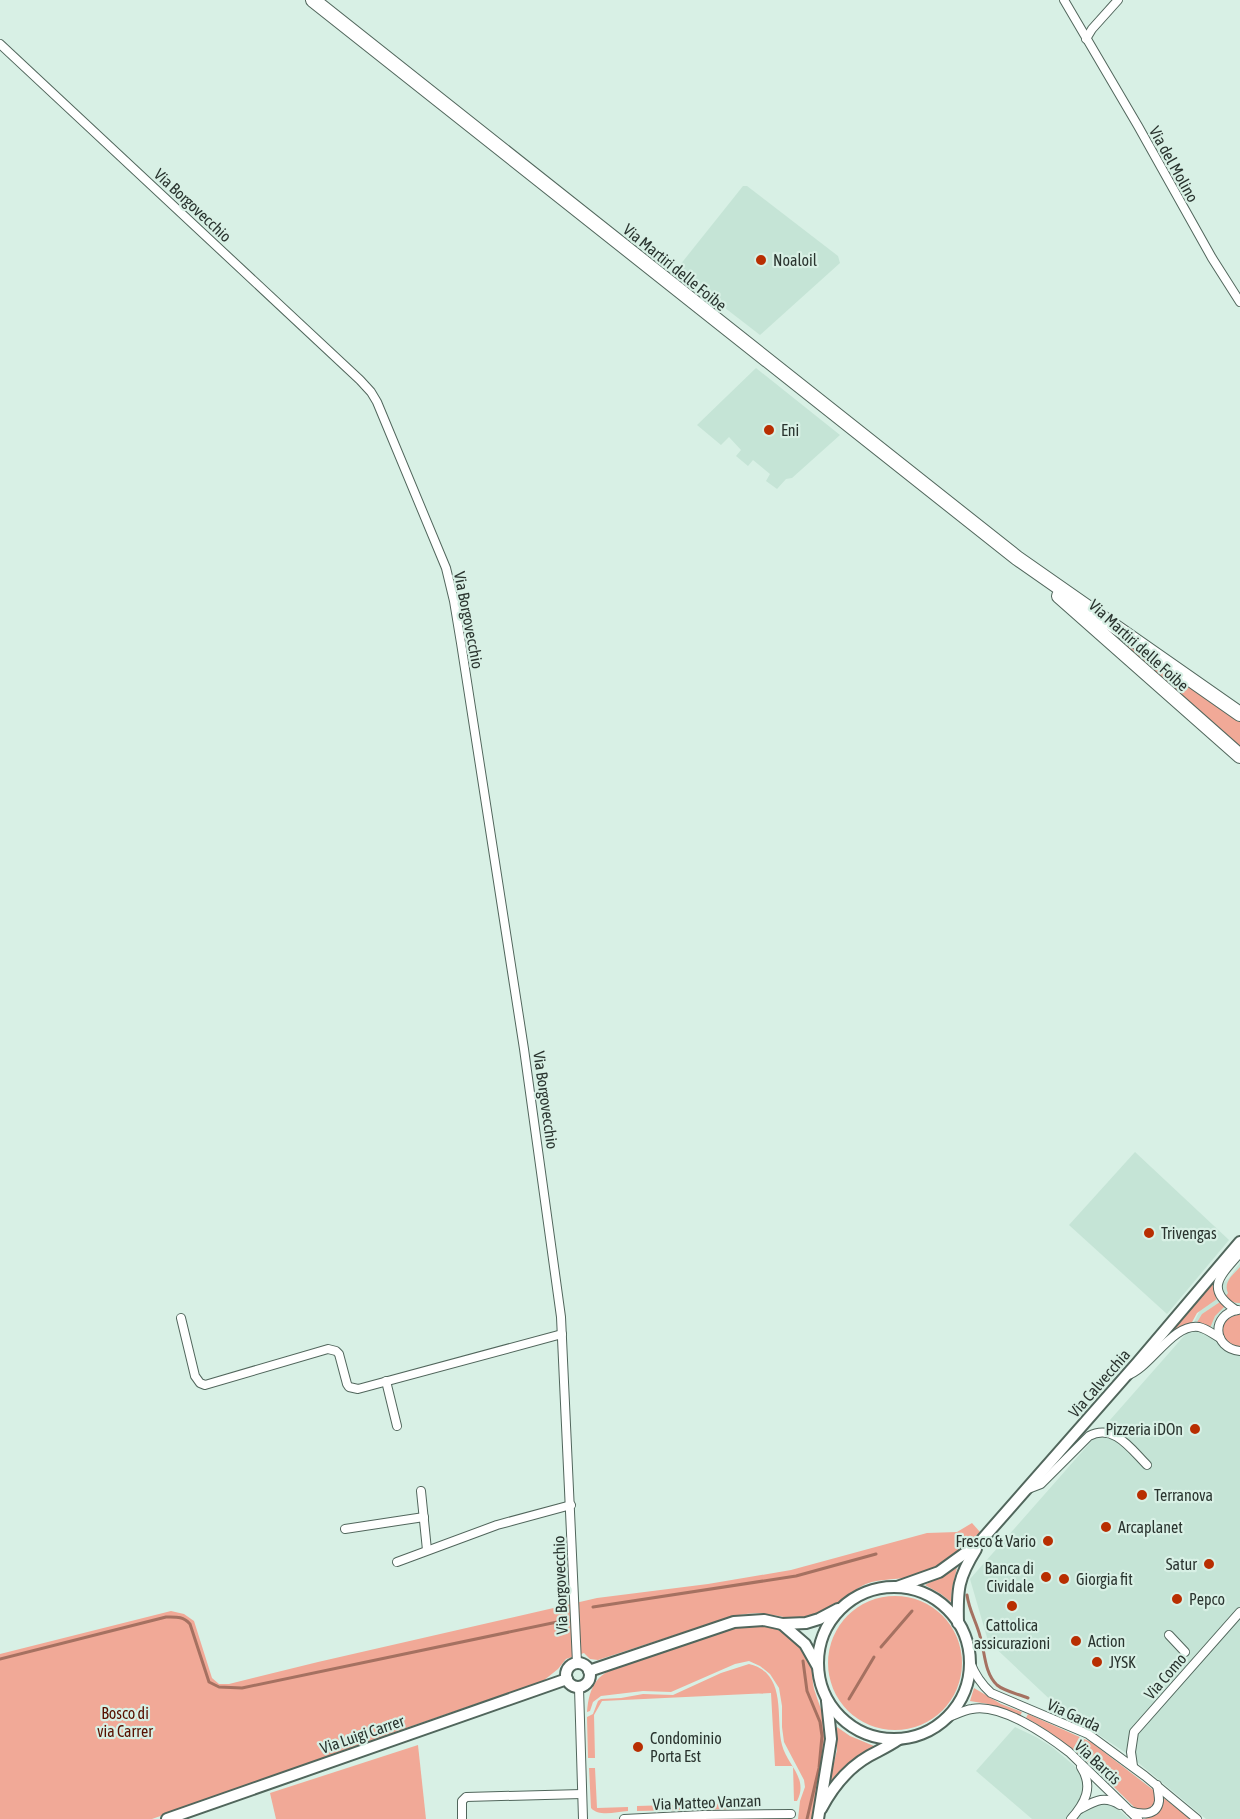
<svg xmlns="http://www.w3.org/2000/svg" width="1240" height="1819" font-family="'Asap Condensed',sans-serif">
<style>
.built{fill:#c5e4d6}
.green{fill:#f1a997}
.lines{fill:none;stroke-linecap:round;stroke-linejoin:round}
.stream{stroke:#a57161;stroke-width:3}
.street-casing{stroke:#51665c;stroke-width:10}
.secondary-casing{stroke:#51665c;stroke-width:14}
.highway-casing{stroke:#51665c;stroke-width:16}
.street{stroke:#fff;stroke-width:8}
.secondary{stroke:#fff;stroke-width:10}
.highway{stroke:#fff;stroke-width:14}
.poi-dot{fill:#b82e01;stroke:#d8f0e5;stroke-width:2}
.labels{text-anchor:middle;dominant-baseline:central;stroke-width:4.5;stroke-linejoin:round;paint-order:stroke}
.street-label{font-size:16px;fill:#2a342f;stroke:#d8f0e5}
.poi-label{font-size:16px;fill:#2a342f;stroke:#d8f0e5;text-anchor:start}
.park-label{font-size:16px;fill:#571100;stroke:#d8f0e5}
</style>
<rect width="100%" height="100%" fill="#d8f0e5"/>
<g class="built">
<path d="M743,186H747L838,256L840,263L760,335L676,270Z"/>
<path d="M756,368L840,435L792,478L786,479L777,489L766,481L770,474L753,460L748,466L736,456L741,450L729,437L721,445L697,425Z"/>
<path d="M1135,1152L1229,1240L1167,1314L1069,1225Z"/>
<path d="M1240,1263V1819H1206L1129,1755L1096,1733L1075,1723L988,1641L970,1579L1191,1328L1205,1300L1229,1278Z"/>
<path d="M1015,1727L1036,1737L1052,1747L1077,1768L1085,1781L1082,1802L1112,1803L1129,1819H1032L976,1771Z"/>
</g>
<g class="green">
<path d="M1129,643L1240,719V747L1126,649Z"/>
<path d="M1240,1267V1303C1234,1303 1229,1301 1225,1297L1228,1293C1223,1282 1233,1275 1240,1267Z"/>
<path d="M1215,1279L1214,1290L1217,1299L1197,1313L1191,1324L1178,1328L1161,1343Z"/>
<path d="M1220,1302L1225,1306L1215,1316L1210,1328L1196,1324L1202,1314Z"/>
<path d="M1240,1314V1347C1224,1345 1217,1330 1228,1318Z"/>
<path d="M972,1523L980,1532C962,1550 942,1569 916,1576C900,1580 881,1578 866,1584C846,1593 828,1616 806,1619C792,1620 778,1615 765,1614C751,1612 737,1615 724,1619L598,1660L590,1659L584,1653L566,1659L558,1669L543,1681L409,1727L152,1819H0V1654L4,1653L171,1611L184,1614L194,1621L212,1678L219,1684H229L318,1662L597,1598L708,1584L791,1570L927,1533L957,1532Z"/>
<path d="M957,1568L952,1588L951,1602L941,1594L925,1585Z"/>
<circle cx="895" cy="1663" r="67"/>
<path d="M756,1625C781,1627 806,1640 811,1666C813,1674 812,1681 814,1689C820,1708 829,1725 827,1747C825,1771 818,1795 813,1819H798L800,1801L805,1787L804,1780L784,1742L782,1727V1706L779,1688L770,1674L760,1666L749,1661L735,1664L671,1692L643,1691L601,1696L593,1702L590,1711L587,1712C588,1700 590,1688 599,1678C614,1664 639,1659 658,1653C690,1642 722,1628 756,1625Z"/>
<path d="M749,1664C788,1673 775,1718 782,1745C787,1765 809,1778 797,1801H794L793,1766H775L771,1693L602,1701L594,1715L595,1758H588L587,1717L593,1714L598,1701L601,1699L621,1698L643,1694L673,1695L721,1673Z"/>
<path d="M974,1688L1001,1704L1022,1712L1020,1716L988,1704L970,1701Z"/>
<path d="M1028,1714L1091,1742L1191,1819H1146C1109,1782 1073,1743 1026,1718Z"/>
<path d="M837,1727L850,1736L874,1746L842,1770L828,1787L837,1750Z"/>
<path d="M418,1745L426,1819H276L270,1793Z"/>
<path d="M589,1768H595L597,1808L628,1807V1811C616,1812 599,1817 591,1808Z"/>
<path d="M735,1803V1809L637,1811V1806Z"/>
</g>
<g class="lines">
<g class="stream">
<path d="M967,1595C969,1610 976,1621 980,1636C985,1651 984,1673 997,1685C1004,1691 1018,1694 1028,1698"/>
<path d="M593,1607L796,1576L876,1554"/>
<path d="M881,1647L912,1611"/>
<path d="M0,1659L166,1617C176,1617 183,1616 190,1624L209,1682L219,1687L242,1688L562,1621"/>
<path d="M803,1661L807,1691L820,1722L822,1736L819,1768L807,1819"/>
<path d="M849,1699L874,1657"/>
</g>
<defs>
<g id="street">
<path d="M1064,0L1138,126L1212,258L1240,302"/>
<path d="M1086,39L1092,29L1118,0"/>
<path d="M0,44L360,380L371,392L377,402L446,568L454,601L461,643L524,1049L561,1317L577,1663"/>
<path d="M1236,1310C1204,1289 1220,1276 1240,1253"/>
<path d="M1238,1310C1211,1314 1212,1348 1240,1351"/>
<path d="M181,1318L195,1376L200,1383L205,1385L328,1349L336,1351L339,1354L347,1384L349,1387L358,1389L562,1334"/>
<path d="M1126,1376C1151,1368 1172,1323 1199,1327C1207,1329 1213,1334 1220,1338"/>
<path d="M386,1381L397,1426"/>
<path d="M1028,1489L1041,1484L1089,1436C1114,1423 1131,1449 1147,1465"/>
<path d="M421,1491L427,1550"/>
<path d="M345,1529L424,1517"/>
<path d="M397,1562L497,1525L571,1505"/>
<path d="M1169,1635L1185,1652"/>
<path d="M970,1662C975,1675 981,1684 991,1693L1088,1734L1145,1776L1197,1819"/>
<path d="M579,1688L583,1819"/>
<path d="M946,1718C955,1715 964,1710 972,1709C1001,1703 1047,1735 1069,1752L1138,1819"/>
<path d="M1133,1766L1131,1752L1134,1732L1240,1612"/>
<path d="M1080,1809C1095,1801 1104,1795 1120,1805"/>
<path d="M1130,1811C1141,1815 1157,1816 1159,1801C1159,1796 1158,1790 1157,1785"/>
<path d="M462,1819V1801L466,1797L582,1794"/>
<path d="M624,1819L703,1815L791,1814"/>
<path d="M1071,1819C1085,1803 1094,1787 1081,1767"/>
</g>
<g id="secondary">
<path d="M897,1587L939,1572L979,1543L1138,1362L1240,1242"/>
<circle cx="894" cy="1663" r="76"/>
<path d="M958,1623C957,1589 958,1578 976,1549"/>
<path d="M782,1624L805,1644L818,1667"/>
<circle cx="578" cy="1675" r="12"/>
<path d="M589,1671L734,1622L764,1620L782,1624L806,1623L819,1619L838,1609"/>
<path d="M821,1809C832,1788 848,1768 869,1756C880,1750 889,1746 899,1739"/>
<path d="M167,1819L567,1679"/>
<path d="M818,1819L831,1739L827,1701"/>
</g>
<g id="highway">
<path d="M313,0L1017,558L1240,714"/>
<path d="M1059,596L1240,756"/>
</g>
</defs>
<use href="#street" class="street-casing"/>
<use href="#secondary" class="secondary-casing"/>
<use href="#highway" class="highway-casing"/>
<use href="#street" class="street"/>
<use href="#secondary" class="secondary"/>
<use href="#highway" class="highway"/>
</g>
<g class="poi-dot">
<circle cx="761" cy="260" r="6"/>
<circle cx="769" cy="430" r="6"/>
<circle cx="1149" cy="1233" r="6"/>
<circle cx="1195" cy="1429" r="6"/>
<circle cx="1142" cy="1495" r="6"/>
<circle cx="1106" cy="1527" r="6"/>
<circle cx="1048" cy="1541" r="6"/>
<circle cx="1209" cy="1564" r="6"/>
<circle cx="1046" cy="1577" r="6"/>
<circle cx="1064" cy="1579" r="6"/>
<circle cx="1177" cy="1599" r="6"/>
<circle cx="1012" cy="1606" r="6"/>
<circle cx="1076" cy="1641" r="6"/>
<circle cx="1097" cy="1662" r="6"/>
<circle cx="638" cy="1747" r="6"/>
</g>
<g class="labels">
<g class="street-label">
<text transform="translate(1174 164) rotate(61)">Via del Molino</text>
<text transform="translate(193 205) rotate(43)">Via Borgovecchio</text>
<text transform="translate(675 267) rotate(39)">Via Martiri delle Foibe</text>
<text transform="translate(469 620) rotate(79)">Via Borgovecchio</text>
<text transform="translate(1139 645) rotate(42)">Via Martiri delle Foibe</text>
<text transform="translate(546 1100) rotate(82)">Via Borgovecchio</text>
<text transform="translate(1099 1383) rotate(-49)">Via Calvecchia</text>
<text transform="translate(560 1585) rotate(-92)">Via Borgovecchio</text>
<text transform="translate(1165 1676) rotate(-49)">Via Como</text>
<text transform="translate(1074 1715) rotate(25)">Via Garda</text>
<text transform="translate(362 1734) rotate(-19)">Via Luigi Carrer</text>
<text transform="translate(1098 1762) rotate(43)">Via Barcis</text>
<text transform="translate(707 1802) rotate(-2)">Via Matteo Vanzan</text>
</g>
<g class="poi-label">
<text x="773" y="260">Noaloil</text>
<text x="781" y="430">Eni</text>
<text x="1161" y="1233">Trivengas</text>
<text x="1183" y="1429" text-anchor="end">Pizzeria iDOn</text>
<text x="1154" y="1495">Terranova</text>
<text x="1118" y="1527">Arcaplanet</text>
<text x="1036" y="1541" text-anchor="end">Fresco &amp; Vario</text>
<text x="1197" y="1564" text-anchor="end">Satur</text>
<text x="1034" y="1568" text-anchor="end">Banca di<tspan x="1034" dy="18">Cividale</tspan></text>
<text x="1076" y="1579">Giorgia fit</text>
<text x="1189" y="1599">Pepco</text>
<text x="1012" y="1625" text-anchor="middle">Cattolica<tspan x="1012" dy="18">assicurazioni</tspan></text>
<text x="1088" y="1641">Action</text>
<text x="1109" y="1662">JYSK</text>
<text x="650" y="1738">Condominio<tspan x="650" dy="18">Porta Est</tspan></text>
</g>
<g class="park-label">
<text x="125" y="1713">Bosco di<tspan x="125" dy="18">via Carrer</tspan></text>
</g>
</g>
</svg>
